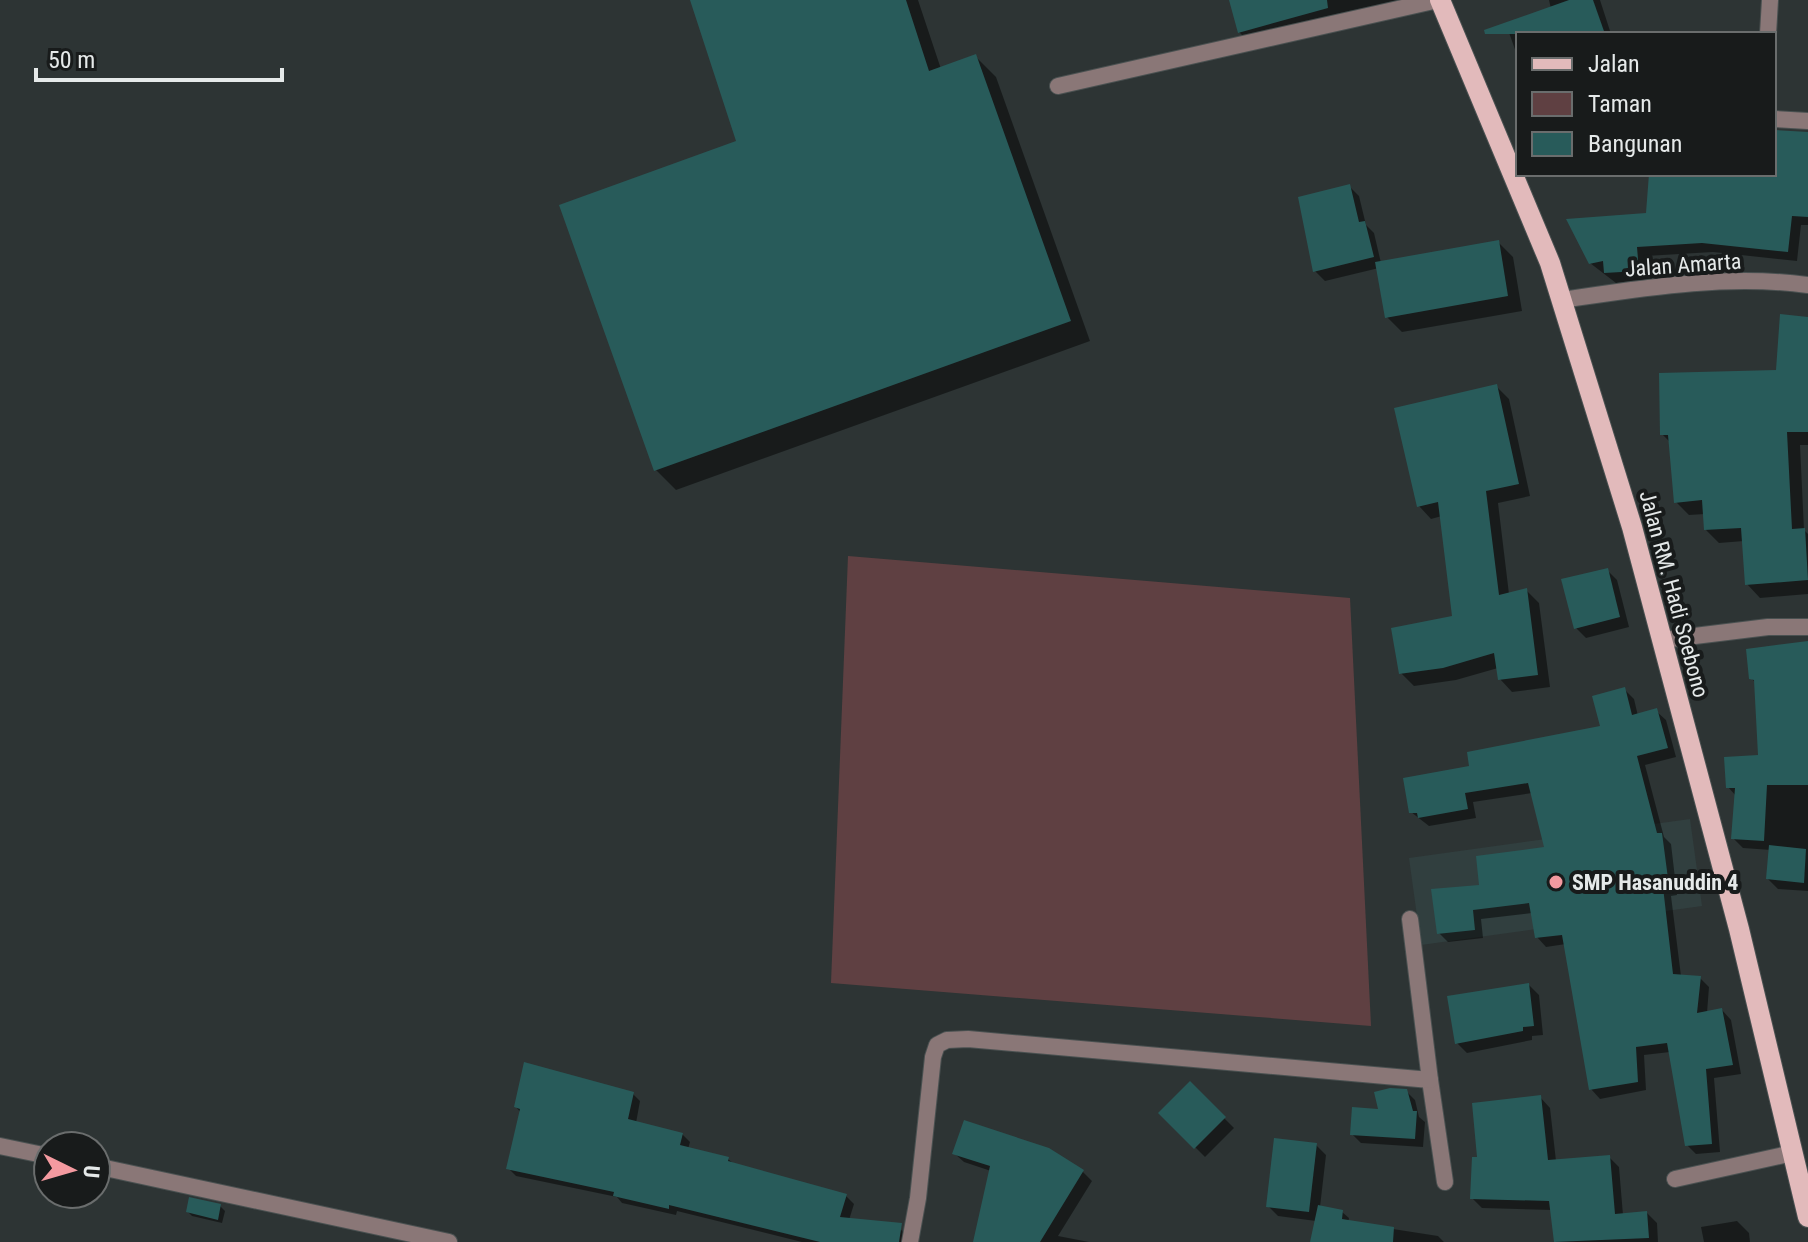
<svg xmlns="http://www.w3.org/2000/svg" width="1808" height="1242" font-family="'Roboto Condensed',sans-serif">
<style>
.built{fill:#313f3f}
.green{fill:#5f4042}
.shadow{fill:#0007}
.building{fill:#285b5a}
.lines{fill:none;stroke-linecap:round;stroke-linejoin:round}
.service-casing{stroke:#4a5151;stroke-width:18}
.minor-casing{stroke:#4a5151;stroke-width:18}
.tertiary-casing{stroke:#4a5151;stroke-width:18}
.primary-casing{stroke:#4a5151;stroke-width:22}
.service{stroke:#8a7777;stroke-width:16}
.minor{stroke:#8a7777;stroke-width:16}
.tertiary{stroke:#8a7777;stroke-width:16}
.primary{stroke:#e2babb;stroke-width:20}
.poi-dot{fill:#f49aa0;stroke:#181b1b;stroke-width:3}
.labels{text-anchor:middle;dominant-baseline:central;stroke-width:8;stroke-linejoin:round;paint-order:stroke}
.street-label{font-size:22px;fill:#e5e9e9;stroke:#181b1b}
.poi-label{font-size:22px;font-weight:bold;fill:#e5e9e9;stroke:#181b1b;text-anchor:start}
</style>
<rect width="100%" height="100%" fill="#2d3434"/>
<path class="built" d="M1690,819L1702,906L1421,945L1409,858Z"/>
<path class="green" d="M848,556L1350,598L1371,1026L831,983Z"/>
<g class="shadow">
<path d="M692,0H918L941,69L976,57L996,77L1090,341L676,490L656,470L739,142Z"/>
<path d="M1231,0H1412L1249,42L1239,32Z"/>
<path d="M1549,0H1600L1611,34H1518V58L1506,24L1551,9Z"/>
<path d="M1774,132L1808,152V225H1801L1797,261L1713,252L1646,256L1648,280L1616,283L1590,263L1648,214L1651,174H1774Z"/>
<path d="M1349,186L1359,196L1366,225L1374,233L1381,263L1498,242L1513,257L1522,311L1402,332L1387,317L1379,268L1325,281L1315,271Z"/>
<path d="M1808,319V445H1800L1804,530L1808,534V594L1760,598L1747,584L1744,541L1719,543L1706,530L1705,514L1689,515L1676,502L1671,443L1662,434L1777,372Z"/>
<path d="M1496,386L1509,399L1530,496L1498,503L1509,594L1526,590L1539,603L1550,687L1512,692L1500,679L1498,668L1456,680L1414,686L1401,673L1454,618L1442,516L1431,519L1419,506Z"/>
<path d="M1607,570L1617,580L1629,627L1586,638L1576,628Z"/>
<path d="M1808,643V891L1778,889L1768,879L1771,850L1743,848L1733,838L1736,796L1728,787L1760,757L1757,684L1751,678Z"/>
<path d="M1624,689L1634,699L1638,716L1656,711L1666,720L1676,757L1645,765L1664,837L1671,844L1677,895L1671,896L1681,976L1700,978L1709,987L1707,1013L1722,1010L1731,1020L1741,1074L1714,1078L1720,1152L1696,1154L1687,1145L1670,1052L1644,1055L1646,1090L1600,1099L1591,1089L1566,944L1546,947L1537,937L1532,913L1481,919L1483,938L1448,942L1439,933L1481,887L1547,849L1532,793L1473,802L1476,818L1429,826L1411,812L1471,768L1603,728Z"/>
<path d="M1529,985L1539,995L1543,1035L1532,1036V1040L1467,1053L1457,1043Z"/>
<path d="M1190,1084L1234,1128L1205,1157L1161,1113Z"/>
<path d="M1406,1091L1415,1100L1419,1117L1425,1122L1423,1147L1361,1143L1352,1134Z"/>
<path d="M633,1094L640,1101L636,1123L682,1134L690,1142L688,1149L728,1159L734,1164L846,1196L854,1204L849,1220L896,1224L903,1232L902,1242H802L677,1211L676,1215L622,1203L617,1197L516,1176L508,1168L521,1113L516,1107Z"/>
<path d="M1540,1097L1550,1108L1556,1161L1609,1157L1619,1167L1623,1215L1647,1213L1657,1223L1658,1242H1556L1552,1210L1482,1208L1472,1198L1480,1159Z"/>
<path d="M1316,1145L1326,1155L1320,1207L1342,1212L1349,1218L1348,1222L1438,1236L1444,1242H1312L1316,1221L1278,1216L1268,1206Z"/>
<path d="M1048,1150L1083,1172L1092,1181L1058,1236L1089,1242H976L991,1171L964,1162L955,1154Z"/>
<path d="M220,1206L225,1211L222,1223L192,1216L188,1212Z"/>
<path d="M1737,1221L1749,1233L1750,1242H1704L1701,1227Z"/>
</g>
<g class="building">
<path d="M690,0H906L929,71L976,54L1071,321L654,471L559,205L736,141Z"/>
<path d="M1229,0H1327L1328,8L1238,33Z"/>
<path d="M1569,0H1593L1605,34H1485L1484,30Z"/>
<path d="M1774,130L1808,132V217L1792,216L1788,252L1702,243L1637,247L1639,271L1604,273L1603,261L1589,264L1566,219L1646,213L1649,174H1774Z"/>
<path d="M1350,184L1359,222L1365,221L1374,257L1313,272L1298,197Z"/>
<path d="M1499,240L1508,296L1385,318L1375,262Z"/>
<path d="M1780,314L1808,317V432H1787L1792,529L1805,528L1808,580L1745,585L1741,528L1704,530L1702,500L1674,503L1668,435H1660L1659,373L1776,370Z"/>
<path d="M1497,384L1519,484L1486,491L1499,595L1527,588L1538,675L1498,680L1494,653L1443,668L1399,674L1391,628L1452,616L1438,502L1417,507L1394,408Z"/>
<path d="M1608,568L1620,617L1574,629L1561,579Z"/>
<path d="M1808,641V785H1767L1764,841L1731,839L1735,788H1726L1724,757L1758,755L1754,680L1749,679L1746,649Z"/>
<path d="M1625,687L1632,715L1657,708L1668,748L1637,756L1657,833H1662L1669,886L1663,887L1673,974L1701,976L1697,1013L1722,1008L1733,1065L1706,1069L1712,1144L1685,1146L1667,1043L1636,1047L1638,1082L1589,1090L1562,935L1535,938L1529,903L1473,910L1475,930L1437,934L1431,889L1479,885L1476,856L1544,847L1528,783L1465,793L1468,809L1418,818L1417,813H1409L1403,778L1469,766L1467,752L1600,726L1592,696Z"/>
<path d="M1769,845L1806,849L1804,883L1766,879Z"/>
<path d="M1529,983L1534,1026L1523,1027V1031L1455,1044L1447,996Z"/>
<path d="M524,1062L634,1092L628,1119L683,1133L680,1145L729,1157L728,1161L847,1194L840,1217L902,1223L899,1242H820L669,1205V1209L613,1196L614,1192L506,1169L520,1109L514,1107Z"/>
<path d="M1190,1081L1226,1117L1194,1149L1158,1113Z"/>
<path d="M1390,1088L1407,1089L1413,1111H1417L1415,1139L1350,1135L1352,1107L1378,1109L1374,1092Z"/>
<path d="M1541,1095L1548,1160L1610,1155L1615,1214L1647,1211L1649,1238L1554,1242L1549,1201L1470,1199L1472,1157H1477L1472,1103Z"/>
<path d="M964,1120L1049,1148L1084,1170L1040,1242H973L990,1166L952,1154Z"/>
<path d="M1274,1138L1317,1143L1309,1212L1266,1207Z"/>
<path d="M189,1197L221,1204L218,1220L186,1212Z"/>
<path d="M1318,1205L1343,1210L1342,1219L1394,1227L1393,1242H1310Z"/>
</g>
<g class="lines">
<defs>
<path id="service" d="M1058,86L1438,0"/>
<g id="minor">
<path d="M1768,34L1770,0"/>
<path d="M1774,119L1808,121"/>
<path d="M1562,300C1643,288 1726,274 1808,285"/>
<path d="M1662,640L1768,627H1808"/>
<path d="M1430,1080L1445,1182"/>
<path d="M1675,1179L1793,1153"/>
<path d="M910,1242L918,1198L933,1057L937,1045L947,1040L968,1039L1430,1080L1410,919"/>
</g>
<g id="tertiary">
<path d="M0,1146L48,1156"/>
<path d="M96,1166L449,1242"/>
</g>
<path id="primary" d="M1440,0L1550,263L1632,527L1739,929L1808,1217"/>
</defs>
<use href="#service" class="service-casing"/>
<use href="#minor" class="minor-casing"/>
<use href="#tertiary" class="tertiary-casing"/>
<use href="#primary" class="primary-casing"/>
<use href="#service" class="service"/>
<use href="#minor" class="minor"/>
<use href="#tertiary" class="tertiary"/>
<use href="#primary" class="primary"/>
</g>
<circle class="poi-dot" cx="1556" cy="882" r="8"/>
<g class="labels">
<g class="street-label">
<text transform="translate(1683 265) rotate(-4)">Jalan Amarta</text>
<text transform="translate(1674 594) rotate(75)">Jalan RM. Hadi Soebono</text>
</g>
<g class="poi-label">
<text x="1572" y="882">SMP Hasanuddin 4</text>
</g>
</g>
<rect x="1516" y="32" width="260" height="144" fill="#181b1b" stroke="#6a6d6d" stroke-width="2"/>
<rect x="1532" y="58" width="40" height="12" fill="#e2babb" stroke="#6a6d6d" stroke-width="2"/>
<text x="1588" y="72" font-size="24" fill="#e5e9e9">Jalan</text>
<rect x="1532" y="92" width="40" height="24" fill="#5f4042" stroke="#6a6d6d" stroke-width="2"/>
<text x="1588" y="112" font-size="24" fill="#e5e9e9">Taman</text>
<rect x="1532" y="132" width="40" height="24" fill="#285b5a" stroke="#6a6d6d" stroke-width="2"/>
<text x="1588" y="152" font-size="24" fill="#e5e9e9">Bangunan</text>
<g transform="translate(72 1170) rotate(95)"><circle r="38" fill="#181b1b" stroke="#6a6d6d" stroke-width="2"/>
<path d="M0-6L14 30L0 20L-14 30Z" fill="#f49aa0"/>
<text y="-12" font-size="22" font-weight="bold" text-anchor="middle" fill="#e5e9e9">U</text>
</g>
<path d="M36 68v12h246v-12" fill="none" stroke="#e5e9e9" stroke-width="4"/>
<text x="48" y="68" font-size="24" fill="#e5e9e9" stroke="#181b1b" stroke-width="6" paint-order="stroke">50 m</text>
</svg>
